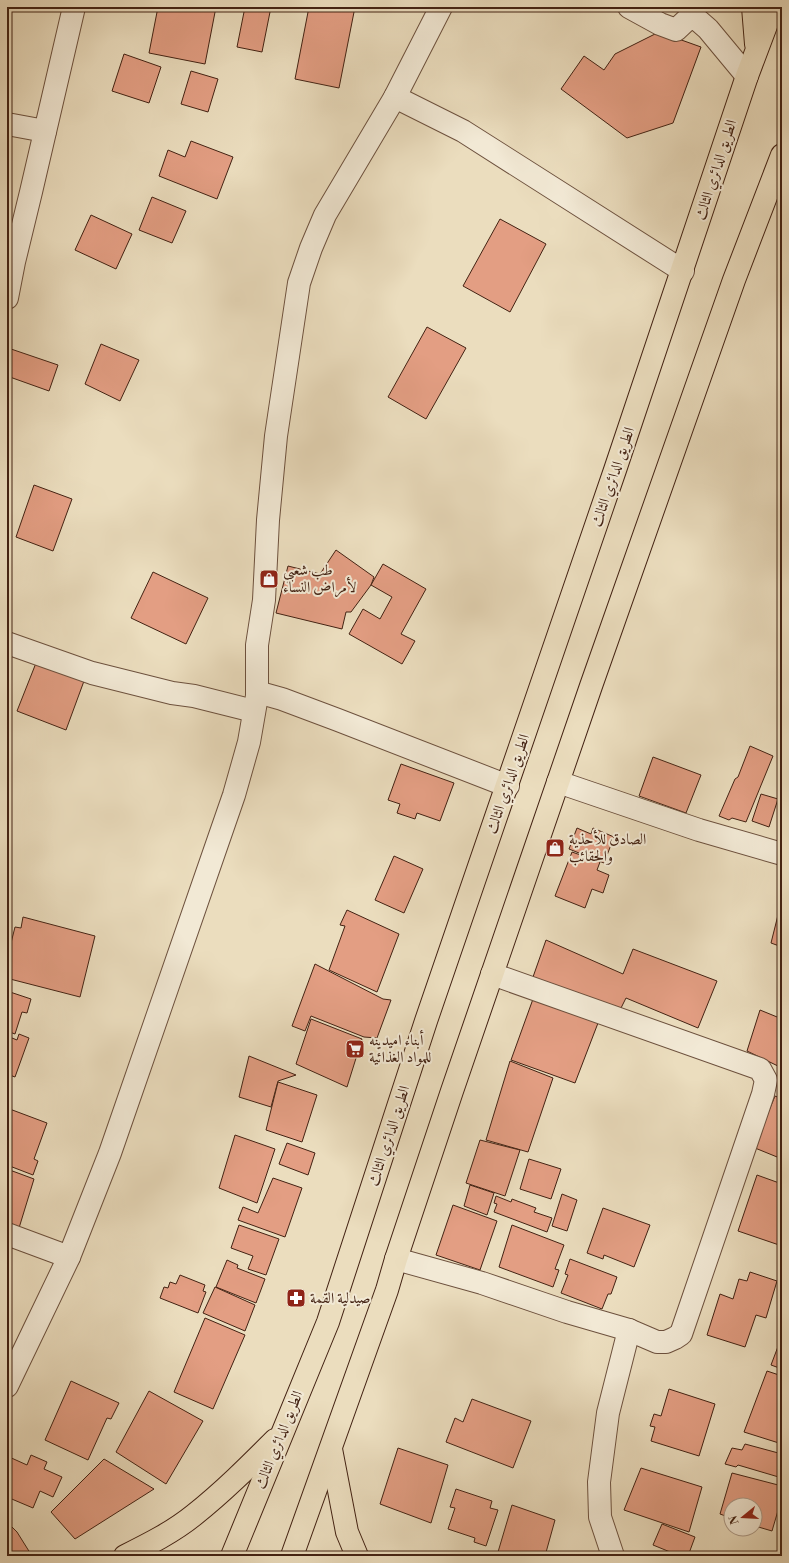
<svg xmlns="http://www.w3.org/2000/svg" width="789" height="1563" font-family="'Libre Bodoni',Amiri,serif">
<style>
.building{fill:#e39e83;stroke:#432213}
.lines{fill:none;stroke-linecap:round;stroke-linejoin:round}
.minor-casing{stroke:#6d513e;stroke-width:24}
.major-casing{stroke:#432213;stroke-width:24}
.minor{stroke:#f2e9d5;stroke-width:22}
.major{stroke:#ebddbe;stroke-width:22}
.labels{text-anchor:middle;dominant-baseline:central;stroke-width:4;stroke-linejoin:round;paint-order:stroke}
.street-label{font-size:15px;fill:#432213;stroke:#f2e9d5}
.poi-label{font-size:15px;fill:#432213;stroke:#f2e9d5;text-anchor:start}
</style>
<rect width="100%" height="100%" fill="#ebddbe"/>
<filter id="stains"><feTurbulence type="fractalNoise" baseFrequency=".005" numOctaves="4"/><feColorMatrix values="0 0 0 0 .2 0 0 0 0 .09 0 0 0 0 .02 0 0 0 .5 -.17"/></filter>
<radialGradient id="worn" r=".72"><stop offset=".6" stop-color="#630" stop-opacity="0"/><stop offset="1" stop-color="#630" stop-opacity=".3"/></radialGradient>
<g class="building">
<path d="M158,7H216L205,64L149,53Z"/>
<path d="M245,7H271L262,52L237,47Z"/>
<path d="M309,7H355L339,88L295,79Z"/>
<path d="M649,7H676L656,11Z"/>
<path d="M659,32L701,47L673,123L627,138L561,89L584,56L604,70L615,54Z"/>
<path d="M124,54L161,67L149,103L112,91Z"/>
<path d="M191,71L218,79L208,112L181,104Z"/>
<path d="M191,141L233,157L217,199L159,176L168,150L185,157Z"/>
<path d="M152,197L186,211L172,243L139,230Z"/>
<path d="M91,215L132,234L116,269L75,250Z"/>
<path d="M500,219L546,244L510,312L463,286Z"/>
<path d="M427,327L466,348L426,419L388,397Z"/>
<path d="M101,344L139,360L120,401L85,384Z"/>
<path d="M11,349L58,365L49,391L7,376V361Z"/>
<path d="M34,485L72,499L53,551L16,537Z"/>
<path d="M336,550L374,577L371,585L351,612H346L342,629L276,613L288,566L320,574Z"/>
<path d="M383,564L426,589L401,634L415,641L402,664L349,634L363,609L380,619L392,597L371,585Z"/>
<path d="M153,572L208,598L186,644L131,618Z"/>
<path d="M36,663L84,681L66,730L17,711Z"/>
<path d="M750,746L773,756L746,822L732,818L729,820L719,816L735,779L738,777Z"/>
<path d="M653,757L701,775L686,813L639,796Z"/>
<path d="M401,764L454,783L440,821L417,813L415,819L397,813L400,804L388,800Z"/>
<path d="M761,794L778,799L769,827L752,821Z"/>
<path d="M577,828L591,834L593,828L614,837L604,863L569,849Z"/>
<path d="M572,852L600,862L597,870L609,875L603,893L592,889L585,908L555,896Z"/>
<path d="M394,856L423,869L404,913L375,900Z"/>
<path d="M347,910L399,934L377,992L329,970L345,926L340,925Z"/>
<path d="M782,914V947L771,943L778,915Z"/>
<path d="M23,917L95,936L80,997L10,979L11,973L7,972V959L15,927L21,928Z"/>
<path d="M546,940L623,974L633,949L717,981L698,1028L626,998L619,1012L533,977Z"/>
<path d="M315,964L383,999L391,1000L377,1038L364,1037L311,1016L305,1031L292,1026Z"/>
<path d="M7,991L31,999L27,1013L22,1012L15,1034L7,1031Z"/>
<path d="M533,999L598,1023L575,1083L511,1060Z"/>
<path d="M760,1010L782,1019V1062L780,1067L747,1051Z"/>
<path d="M311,1019L362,1039L347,1087L296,1064Z"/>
<path d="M19,1034L29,1038L15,1077L7,1074V1036L17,1040Z"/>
<path d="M249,1056L296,1075L278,1081L271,1107L239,1097Z"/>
<path d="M510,1061L553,1078L528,1152L486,1140Z"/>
<path d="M278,1082L317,1095L302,1142L266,1130Z"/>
<path d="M775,1096L782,1099V1159L755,1148L765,1120Z"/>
<path d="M7,1108L47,1123L34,1159L38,1161L33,1175L7,1165Z"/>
<path d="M235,1135L275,1149L257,1203L219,1188Z"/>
<path d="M480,1140L520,1150L505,1196L466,1183Z"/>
<path d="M287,1143L315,1153L308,1175L279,1164Z"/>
<path d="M529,1159L561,1169L551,1199L520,1189Z"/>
<path d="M7,1169L34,1179L19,1228L7,1224Z"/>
<path d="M757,1175L782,1184V1246L738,1231Z"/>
<path d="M273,1178L302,1188L285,1237L238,1220L243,1207L258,1213Z"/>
<path d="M470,1185L494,1193L487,1215L464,1206Z"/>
<path d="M562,1194L577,1200L567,1231L552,1226Z"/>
<path d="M496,1196L511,1202L512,1199L536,1208L534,1212L552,1218L547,1232L494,1212L497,1204L494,1203Z"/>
<path d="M453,1205L497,1221L480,1270L436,1255Z"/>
<path d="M603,1208L650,1225L634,1267L604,1255L603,1259L587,1253Z"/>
<path d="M239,1225L279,1239L266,1275L248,1269L253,1256L231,1248Z"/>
<path d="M512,1225L564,1245L555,1269L559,1270L553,1287L499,1267Z"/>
<path d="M570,1259L617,1277L611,1294H608L602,1309L561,1293L568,1275L565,1274Z"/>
<path d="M227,1260L238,1265L237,1268L265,1279L256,1303L216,1287Z"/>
<path d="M750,1272L777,1281L766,1318L756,1315L745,1347L707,1335L720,1294L733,1299L739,1279L747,1281Z"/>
<path d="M180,1275L205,1285L203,1291L206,1292L198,1313L160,1298L164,1287L168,1288L170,1282L176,1284Z"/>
<path d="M215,1287L255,1305L245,1331L203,1313Z"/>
<path d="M205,1318L245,1335L213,1409L174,1392Z"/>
<path d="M782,1336V1369L771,1365Z"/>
<path d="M767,1371L782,1376V1444L744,1432Z"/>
<path d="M71,1381L119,1403L111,1419L107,1418L88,1460L45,1440Z"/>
<path d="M669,1389L715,1404L699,1456L651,1441L655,1427L650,1426L654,1414L661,1416Z"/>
<path d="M149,1391L203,1421L166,1484L116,1452Z"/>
<path d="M472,1399L531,1421L513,1468L446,1442L455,1418L463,1422Z"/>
<path d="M745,1444L782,1454V1478L738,1465L736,1467L725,1464L732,1448L742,1450Z"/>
<path d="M398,1448L448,1465L431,1523L380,1504Z"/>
<path d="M31,1455L47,1462L44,1469L62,1477L53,1497L40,1491L33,1508L7,1497V1456L27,1465Z"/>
<path d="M104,1459L154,1489L75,1539L51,1512Z"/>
<path d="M641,1468L702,1487L689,1532L624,1510Z"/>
<path d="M732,1473L782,1486V1497L772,1531L755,1526V1505H731V1518L720,1514Z"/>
<path d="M456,1489L492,1501L490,1508L498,1510L486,1546L474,1542L475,1538L448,1529L455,1508L450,1507Z"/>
<path d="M512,1505L555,1520L545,1556H509L498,1552Z"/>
<path d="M7,1522L17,1532L32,1556H7Z"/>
<path d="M662,1524L695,1537L688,1556H680L653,1545Z"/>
</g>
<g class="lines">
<defs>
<g id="minor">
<path d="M629,7L660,24L676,30L692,15L708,29L747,76"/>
<path d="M395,97L463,131L683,271"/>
<path d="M7,124L45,131"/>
<path d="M7,298L14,262L31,192L74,7"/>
<path d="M7,643L92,673L172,693L194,696L254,711"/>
<path d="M257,692L282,699L338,720L508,786"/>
<path d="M558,782L699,830L782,854"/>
<path d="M7,1234L69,1257"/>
<path d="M396,1259L482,1283L567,1312L629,1330L657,1342H666L675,1338L681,1334L763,1094L766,1080L760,1069L492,974"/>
<path d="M7,1386L69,1257L110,1153L234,795L249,742L257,696V645L264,600L268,520L276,436L299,283L311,248L325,215L395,97L441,7"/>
<path d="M613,1556L600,1517L599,1482L608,1413L629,1330"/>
</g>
<g id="major">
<path d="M753,7L756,44"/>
<path d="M331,1449L347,1532L357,1556"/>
<path d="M125,1556C149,1544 173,1532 194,1515C223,1492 249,1466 275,1440"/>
<path d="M232,1556L328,1322L426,1021L615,470L747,76L773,7"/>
<path d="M292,1556L387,1290L396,1259L452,1091L591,686L734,280L782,155"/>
</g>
</defs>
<use href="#minor" class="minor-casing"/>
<use href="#major" class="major-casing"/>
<use href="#minor" class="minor"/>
<use href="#major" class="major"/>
</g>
<defs>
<symbol id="shop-square" viewBox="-11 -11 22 22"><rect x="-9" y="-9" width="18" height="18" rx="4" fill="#8f2418" stroke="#f2e9d5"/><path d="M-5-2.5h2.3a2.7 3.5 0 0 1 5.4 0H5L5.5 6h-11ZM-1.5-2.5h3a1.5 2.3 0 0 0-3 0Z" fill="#fff"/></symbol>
<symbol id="supermarket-square" viewBox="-11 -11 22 22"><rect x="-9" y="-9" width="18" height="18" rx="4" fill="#8f2418" stroke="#f2e9d5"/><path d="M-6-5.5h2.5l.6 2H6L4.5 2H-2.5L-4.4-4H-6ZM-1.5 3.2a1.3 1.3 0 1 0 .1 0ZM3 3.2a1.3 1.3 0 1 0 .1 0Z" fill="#fff"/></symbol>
<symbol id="pharmacy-square" viewBox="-11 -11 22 22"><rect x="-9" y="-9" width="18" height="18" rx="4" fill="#8f2418" stroke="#f2e9d5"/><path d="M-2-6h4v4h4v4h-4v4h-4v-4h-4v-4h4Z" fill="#fff"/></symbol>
</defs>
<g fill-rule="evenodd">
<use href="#shop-square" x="258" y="568" width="22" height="22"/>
<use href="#shop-square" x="544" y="837" width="22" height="22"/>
<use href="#supermarket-square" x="344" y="1038" width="22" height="22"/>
<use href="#pharmacy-square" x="285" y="1287" width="22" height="22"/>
</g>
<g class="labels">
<g class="street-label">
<text transform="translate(716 170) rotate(-72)">الطريق الدائري الثالث</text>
<text transform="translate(613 477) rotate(-71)">الطريق الدائري الثالث</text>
<text transform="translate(508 784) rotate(-71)">الطريق الدائري الثالث</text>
<text transform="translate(389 1136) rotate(-72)">الطريق الدائري الثالث</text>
<text transform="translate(279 1440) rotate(-68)">الطريق الدائري الثالث</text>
</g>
<g class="poi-label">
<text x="283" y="570">طب شعبي<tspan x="283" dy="17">لأمراض النساء</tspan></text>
<text x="569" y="839">الصادق للأحذية<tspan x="569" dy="17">والحقائب</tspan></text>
<text x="369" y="1040">أبناء اميدينه<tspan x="369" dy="17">للمواد الغذائية</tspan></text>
<text x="310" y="1298">صيدلية القمة</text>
</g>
</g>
<rect width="789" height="1563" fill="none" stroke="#ebddbe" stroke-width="24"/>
<rect x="8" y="8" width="773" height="1547" fill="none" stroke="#432213" stroke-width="2"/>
<rect x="12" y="12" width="765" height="1539" fill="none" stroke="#432213"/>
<g transform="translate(743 1517) rotate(252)"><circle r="19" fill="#f2e9d5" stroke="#ac9987"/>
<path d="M0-3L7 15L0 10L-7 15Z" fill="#8f2418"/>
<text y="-6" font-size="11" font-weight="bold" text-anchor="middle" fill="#432213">N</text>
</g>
<rect width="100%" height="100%" filter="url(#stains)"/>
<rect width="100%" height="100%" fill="url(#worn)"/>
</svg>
